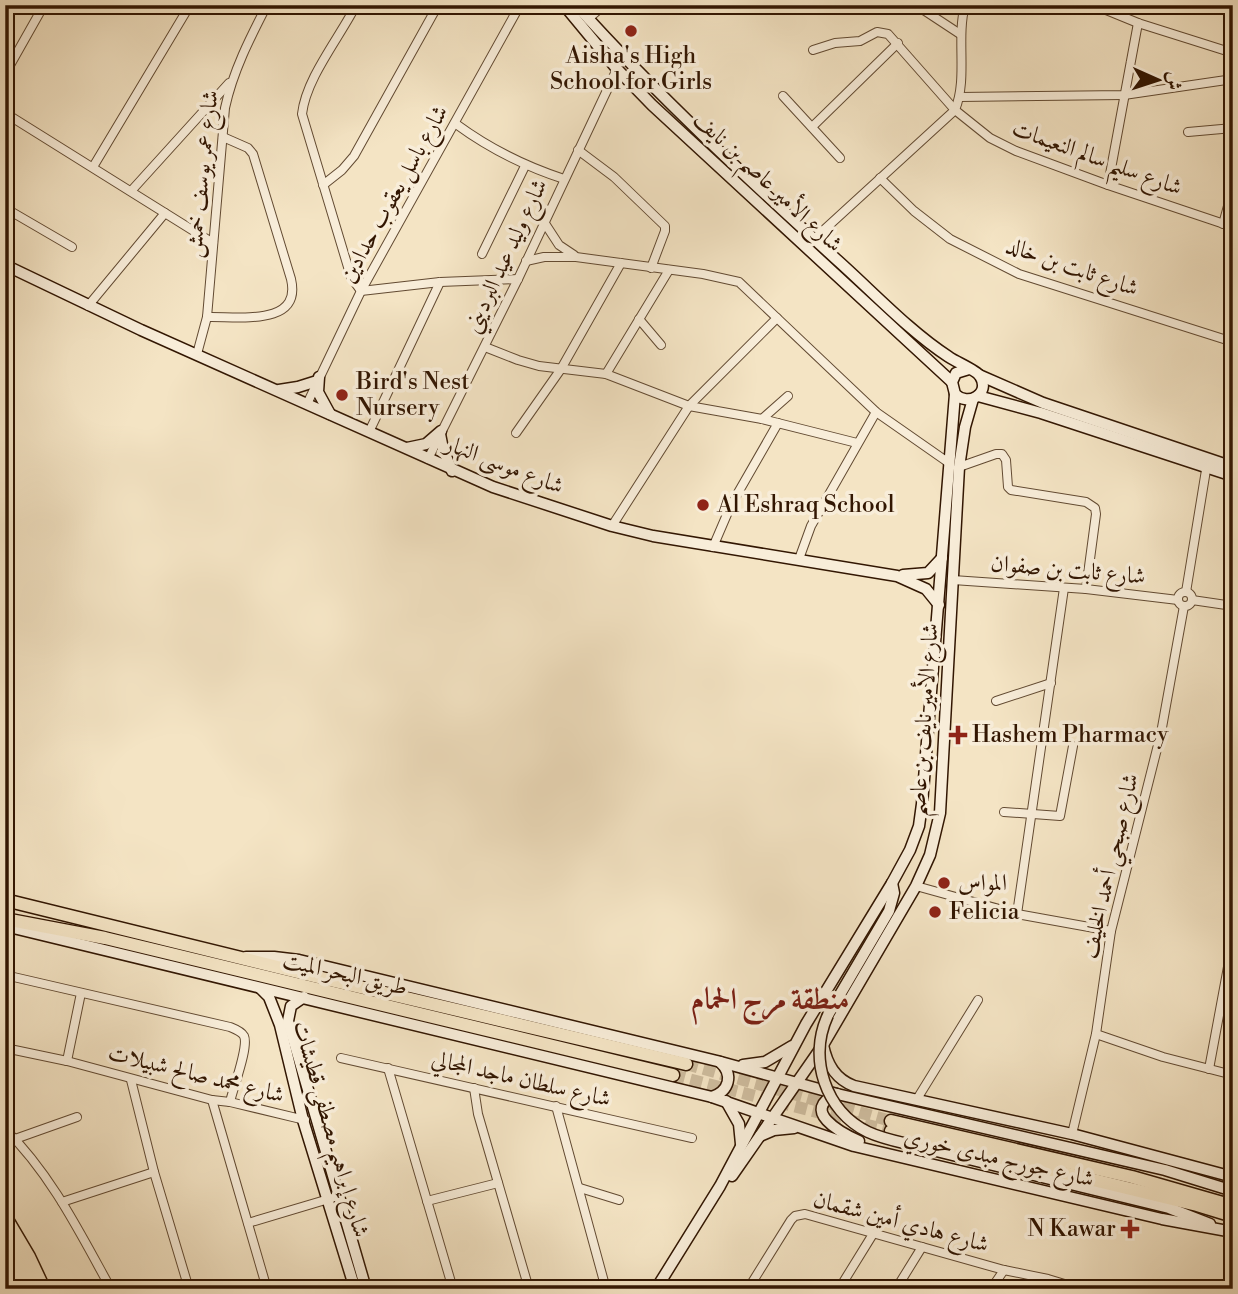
<svg xmlns="http://www.w3.org/2000/svg" width="1238" height="1294" font-family="'Libre Bodoni',Amiri,serif">
<style>
.lines{fill:none;stroke-linecap:round;stroke-linejoin:round}
.primary-tunnel{stroke:#cdbb9d;stroke-width:12;stroke-dasharray:12 6;stroke-linecap:butt}
.street-casing{stroke:#624a32;stroke-width:10}
.secondary-casing{stroke:#321602;stroke-width:13}
.primary-casing{stroke:#321602;stroke-width:15}
.highway-casing{stroke:#321602;stroke-width:17}
.street{stroke:#f8edd9;stroke-width:8}
.secondary{stroke:#f8edd9;stroke-width:10}
.primary{stroke:#f4e4c4;stroke-width:12}
.highway{stroke:#f4e4c4;stroke-width:14}
.secondary-bridge-casing{stroke:#321602;stroke-width:13;stroke-linecap:butt}
.secondary-bridge{stroke:#f8edd9;stroke-width:10}
.poi-dot{fill:#8f2418;stroke:#f8edd9;stroke-width:2.5}
.labels{text-anchor:middle;dominant-baseline:central;stroke-width:7;stroke-linejoin:round;paint-order:stroke}
.poi-label{font-size:23px;fill:#321602;stroke:#f8edd9;text-anchor:start}
.street-label{font-size:23px;fill:#321602;stroke:#f8edd9}
.district-label{font-size:30px;font-weight:bold;fill:#7a1f14;stroke:#f8edd9}
</style>
<rect width="100%" height="100%" fill="#f4e4c4"/>
<filter id="stains"><feTurbulence type="fractalNoise" baseFrequency=".00286" numOctaves="4"/><feColorMatrix values="0 0 0 0 .2 0 0 0 0 .09 0 0 0 0 .02 0 0 0 .5 -.17"/></filter>
<radialGradient id="worn" r=".72"><stop offset=".6" stop-color="#630" stop-opacity="0"/><stop offset="1" stop-color="#630" stop-opacity=".3"/></radialGradient>
<g class="lines">
<g class="primary-tunnel">
<path d="M686,1064L891,1121"/>
<path d="M673,1075L891,1131"/>
</g>
<defs>
<g id="street">
<path d="M356,5C340,37 306,78 302,114L351,277L361,291L440,282L518,279"/>
<path d="M916,5L960,34"/>
<path d="M1094,5L1138,23L1233,53"/>
<path d="M588,19L604,5"/>
<path d="M813,50L835,43L860,41L877,32L888,34L955,110L990,138L1016,151L1108,185L1233,227"/>
<path d="M5,74L44,5"/>
<path d="M783,96L840,158"/>
<path d="M960,97L1124,95L1233,79"/>
<path d="M5,113L213,243"/>
<path d="M456,124C490,149 524,166 564,179"/>
<path d="M812,127L898,43"/>
<path d="M1188,132L1233,128"/>
<path d="M578,150L614,177L665,226V231L651,268"/>
<path d="M93,167L190,5"/>
<path d="M880,178L914,211L950,239L1019,274L1233,342"/>
<path d="M323,185L342,170L354,156L438,5"/>
<path d="M1108,185L1138,23"/>
<path d="M132,190L229,83"/>
<path d="M5,208L72,247"/>
<path d="M544,222L559,245L574,255"/>
<path d="M1223,224L1233,188"/>
<path d="M814,239L955,110C968,78 956,39 965,5"/>
<path d="M482,254L525,166"/>
<path d="M526,261L544,257H576L703,274L739,282L876,412L949,463"/>
<path d="M88,306L165,213"/>
<path d="M207,317C238,316 302,327 291,279L253,154L248,148L223,137"/>
<path d="M639,319L661,345"/>
<path d="M485,347L518,360L539,366L606,374L689,406L762,419L857,443"/>
<path d="M197,354L207,317L225,108C233,71 250,38 267,5"/>
<path d="M606,374L669,270"/>
<path d="M307,404L361,291L520,5"/>
<path d="M762,419L788,396"/>
<path d="M369,432L440,282"/>
<path d="M516,433L561,369L621,263"/>
<path d="M428,459L518,279L617,69"/>
<path d="M959,467L996,454H1002L1006,460L1008,487L1011,490L1086,502L1095,508L1096,514L1086,589"/>
<path d="M612,526L689,406L777,318"/>
<path d="M713,547L731,505L778,423"/>
<path d="M799,559L811,526L876,412"/>
<path d="M953,580L1086,589L1178,600"/>
<path d="M1186,592L1207,464"/>
<circle cx="1185" cy="599" r="7"/>
<path d="M1192,600L1233,606"/>
<path d="M996,701L1051,683"/>
<path d="M1004,812L1060,816L1073,746"/>
<path d="M916,886L1017,914L1111,931"/>
<path d="M1017,914L1064,588"/>
<path d="M5,975L230,1027C235,1029 241,1031 244,1036C249,1047 233,1088 230,1102"/>
<path d="M1096,1034L1163,1057L1233,1075"/>
<path d="M5,1048L67,1061L212,1100L230,1102L305,1120"/>
<path d="M341,1058L692,1138"/>
<path d="M67,1061L81,993"/>
<path d="M388,1068L453,1289"/>
<path d="M1209,1069L1233,940"/>
<path d="M131,1080L154,1172L189,1289"/>
<path d="M474,1088L478,1114L529,1289"/>
<path d="M917,1099L978,1000"/>
<path d="M212,1100L267,1289"/>
<path d="M556,1106L606,1289"/>
<path d="M5,1129C51,1174 80,1233 111,1289"/>
<path d="M1072,1134L1096,1034L1111,931L1161,733L1184,606"/>
<path d="M15,1139L77,1117"/>
<path d="M580,1188L619,1200"/>
<path d="M427,1201L498,1183"/>
<path d="M62,1202L154,1172"/>
<path d="M248,1223L332,1198"/>
<path d="M748,1289L791,1220L795,1216L805,1214L1004,1270L1048,1279L1081,1289"/>
<path d="M839,1289L873,1234"/>
<path d="M896,1289L922,1247"/>
<path d="M991,1289L1004,1270"/>
</g>
<g id="secondary">
<path d="M564,5L617,69L652,105L952,382"/>
<path d="M576,5C657,95 747,178 836,259C872,291 909,331 949,357C956,362 976,370 980,376C991,394 968,407 955,394L952,382L956,373L969,369"/>
<path d="M5,265L141,330L493,487L612,526L653,536L897,576L926,589L939,605"/>
<path d="M979,375L1043,403L1233,467"/>
<path d="M319,377L318,392L330,414"/>
<path d="M279,390L298,387L317,381"/>
<path d="M978,396L1041,413L1233,476"/>
<path d="M440,434L443,449L452,471"/>
<path d="M407,448L426,444L441,431"/>
<path d="M903,575L928,573L942,558"/>
<path d="M5,926L712,1097L854,1146L1162,1219L1233,1232"/>
<path d="M246,957H274L299,960L717,1061L837,1094L1165,1170L1233,1191"/>
<path d="M260,988L269,997L280,1025L303,1120L355,1289"/>
<path d="M304,997L291,1006L288,1021L366,1289"/>
<path d="M828,1015L889,911L894,893L892,883"/>
<path d="M823,1045C827,1064 835,1079 854,1086L1072,1134L1233,1177"/>
<path d="M743,1065L765,1062L792,1046"/>
<path d="M837,1094C799,1110 841,1133 859,1141"/>
<path d="M712,1097C729,1091 734,1075 720,1062"/>
<path d="M726,1101L739,1124L741,1144"/>
<path d="M760,1136L774,1130L794,1128"/>
<path d="M916,1146L1169,1208L1210,1224"/>
<path d="M732,1176L823,1045L916,886L930,855L940,813L959,467L965,427L973,399"/>
<path d="M656,1289L720,1186L806,1024L892,883L910,850L919,826L922,804L955,394"/>
</g>
<g id="primary">
<path d="M5,900L330,980L686,1064"/>
<path d="M5,919L105,938L673,1075"/>
<path d="M891,1121L1132,1177L1233,1206"/>
<path d="M891,1131L1197,1205L1233,1216"/>
</g>
<g id="highway">
<path d="M5,1218L28,1257L43,1289"/>
<path d="M8,1240L30,1281"/>
<path d="M5,1258L22,1289"/>
</g>
</defs>
<use href="#street" class="street-casing"/>
<use href="#secondary" class="secondary-casing"/>
<use href="#primary" class="primary-casing"/>
<use href="#highway" class="highway-casing"/>
<use href="#street" class="street"/>
<use href="#secondary" class="secondary"/>
<use href="#primary" class="primary"/>
<use href="#highway" class="highway"/>
<defs>
<path id="secondary-bridge" d="M828,1015C808,1058 825,1111 868,1132C883,1139 900,1142 916,1146"/>
</defs>
<use href="#secondary-bridge" class="secondary-bridge-casing"/>
<use href="#secondary-bridge" class="secondary-bridge"/>
</g>
<g class="poi-dot">
<circle cx="631" cy="31" r="7"/>
<circle cx="342" cy="395" r="7"/>
<circle cx="703" cy="505" r="7"/>
<path d="M954.5 724.5h7v7h7v7h-7v7h-7v-7h-7v-7h7z"/>
<circle cx="944" cy="883" r="7"/>
<circle cx="935" cy="912" r="7"/>
<path d="M1126.5 1218.5h7v7h7v7h-7v7h-7v-7h-7v-7h7z"/>
</g>
<g class="labels">
<g class="poi-label">
<text x="631" y="56" text-anchor="middle">Aisha's High<tspan x="631" dy="26">School for Girls</tspan></text>
<text x="356" y="382">Bird's Nest<tspan x="356" dy="26">Nursery</tspan></text>
<text x="717" y="505">Al Eshraq School</text>
<text x="972" y="735">Hashem Pharmacy</text>
<text x="958" y="883">المواس</text>
<text x="949" y="912">Felicia</text>
<text x="1116" y="1229" text-anchor="end">N Kawar</text>
</g>
<g class="street-label">
<text transform="translate(1097 158) rotate(20)">شارع سليم سالم النعيمات</text>
<text transform="translate(202 174) rotate(-84)">شارع عمر يوسف خمش</text>
<text transform="translate(768 182) rotate(43)">شارع الأمير عاصم بن نايف</text>
<text transform="translate(394 194) rotate(-61)">شارع باسل يعقوب حدادين</text>
<text transform="translate(506 256) rotate(-65)">شارع وليد عيد البرديني</text>
<text transform="translate(1072 267) rotate(19)">شارع ثابت بن خالد</text>
<text transform="translate(504 465) rotate(21)">شارع موسى النهار</text>
<text transform="translate(1068 570) rotate(5)">شارع ثابت بن صفوان</text>
<text transform="translate(924 720) rotate(-86)">شارع الأمير نايف بن عاصم</text>
<text transform="translate(1110 866) rotate(-77)">شارع صبحي أحمد الخليف</text>
<text transform="translate(345 974) rotate(13)">طريق البحر الميت</text>
<text transform="translate(196 1074) rotate(14)">شارع محمد صالح شبيلات</text>
<text transform="translate(521 1079) rotate(13)">شارع سلطان ماجد المجالي</text>
<text transform="translate(331 1129) rotate(74)">شارع إبراهيم مصطفى قطيشات</text>
<text transform="translate(999 1158) rotate(13)">شارع جورج مبدى خوري</text>
<text transform="translate(901 1222) rotate(15)">شارع هادي أمين شقمان</text>
</g>
<g class="district-label">
<text x="770" y="1000">منطقة مرج الحمام</text>
</g>
</g>
<rect width="1238" height="1294" fill="none" stroke="#f4e4c4" stroke-width="28"/>
<rect x="7" y="7" width="1224" height="1280" fill="none" stroke="#321602" stroke-width="3.5"/>
<rect x="14" y="14" width="1210" height="1266" fill="none" stroke="#321602" stroke-width="2"/>
<g transform="translate(1158 80) rotate(93)" stroke="#f8edd9" stroke-width="5" paint-order="stroke">
<path d="M0-5L12 26L0 18L-12 26Z" fill="#321602"/>
<text y="-10" font-size="19" font-weight="bold" text-anchor="middle" fill="#321602">ش</text>
</g>
<rect width="100%" height="100%" filter="url(#stains)"/>
<rect width="100%" height="100%" fill="url(#worn)"/>
</svg>
